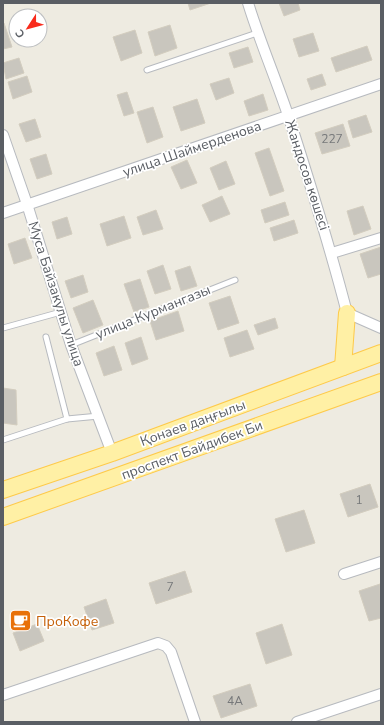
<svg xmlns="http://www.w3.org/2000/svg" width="384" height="725" font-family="'Nunito Sans',sans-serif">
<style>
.building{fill:#c9c6be;stroke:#d3cdbf}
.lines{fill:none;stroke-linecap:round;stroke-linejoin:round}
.service-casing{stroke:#b7babf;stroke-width:7}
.minor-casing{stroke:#b7babf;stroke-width:12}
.primary-casing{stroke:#feca4a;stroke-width:18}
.service{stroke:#fff;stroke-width:5}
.minor{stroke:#fff;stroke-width:10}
.primary{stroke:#fff0a5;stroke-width:16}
.labels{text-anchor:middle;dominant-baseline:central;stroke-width:3.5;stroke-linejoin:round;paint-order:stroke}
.number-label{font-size:12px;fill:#76787a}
.street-label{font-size:14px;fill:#5a5e64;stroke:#fff}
.food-label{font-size:14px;fill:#c56008;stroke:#fff;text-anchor:start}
</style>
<rect width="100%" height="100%" fill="#eeebe1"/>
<g class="building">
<path d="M188,3H211L190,10Z"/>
<path d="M279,3H298L300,10L284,16Z"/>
<path d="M4,23L12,47L3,49V24Z"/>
<path d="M170,25L177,48L155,56L148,32Z"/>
<path d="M135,30L142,53L121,61L113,37Z"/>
<path d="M313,33L319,51L299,57L293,39Z"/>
<path d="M367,46L372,60L336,72L331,58Z"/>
<path d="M248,47L253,62L234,68L229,53Z"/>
<path d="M19,58L24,73L6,79L3,63Z"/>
<path d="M322,74L326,85L311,90L307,79Z"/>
<path d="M27,76L32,92L13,99L8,82Z"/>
<path d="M229,78L234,93L216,100L210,84Z"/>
<path d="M127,92L134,113L124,116L117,95Z"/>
<path d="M263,94L268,110L249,116L244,101Z"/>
<path d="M197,99L205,123L181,131L173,107Z"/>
<path d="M153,107L163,137L147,143L137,112Z"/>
<path d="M366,115L372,132L353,138L348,121Z"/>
<path d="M35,119L41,137L26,142L19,124Z"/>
<path d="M343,124L350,146L322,154L315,133Z"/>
<path d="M269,148L284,191L270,196L255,153Z"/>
<path d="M46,154L52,174L37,179L30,159Z"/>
<path d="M187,160L197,183L181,189L171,167Z"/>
<path d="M226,161L235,184L219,190L210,168Z"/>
<path d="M222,196L230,214L210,222L202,205Z"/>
<path d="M285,202L289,215L265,223L261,210Z"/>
<path d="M363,206L371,229L354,235L347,211Z"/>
<path d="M156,210L163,229L143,235L137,217Z"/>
<path d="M124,216L131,238L107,246L100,224Z"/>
<path d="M67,217L72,234L57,239L52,222Z"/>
<path d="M294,220L298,233L274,241L270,228Z"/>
<path d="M25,238L32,258L14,264L8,244Z"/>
<path d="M381,247V274L368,278L360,254Z"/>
<path d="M163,265L171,289L155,294L147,271Z"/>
<path d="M190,266L197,286L181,291L175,271Z"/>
<path d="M83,275L88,292L71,298L65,281Z"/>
<path d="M140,279L149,307L134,312L124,284Z"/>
<path d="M230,296L239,323L218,330L209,303Z"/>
<path d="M93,300L103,325L83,333L73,308Z"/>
<path d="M178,311L184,331L156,340L150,321Z"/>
<path d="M275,318L278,328L258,335L254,325Z"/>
<path d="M247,330L254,349L230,357L224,338Z"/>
<path d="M141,337L148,359L132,365L125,343Z"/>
<path d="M114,346L122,370L104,376L96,353Z"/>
<path d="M3,388L16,390L17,425L3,423Z"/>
<path d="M370,484L378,507L348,517L340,494Z"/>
<path d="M304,510L315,543L286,552L275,519Z"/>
<path d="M185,571L192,592L156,604L149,583Z"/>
<path d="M380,584L381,618L369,621L359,591Z"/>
<path d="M106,599L114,623L92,630L84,607Z"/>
<path d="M37,624L44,641L20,651L13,633Z"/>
<path d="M282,624L292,655L266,664L256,633Z"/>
<path d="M250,684L257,706L221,718L213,696Z"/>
</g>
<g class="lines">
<defs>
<g id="service">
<path d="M147,70L257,33"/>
<path d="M3,328L61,312"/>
<path d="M46,337L67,419"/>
<path d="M71,345L235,280"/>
<path d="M3,440L67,419L99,416"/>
</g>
<g id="minor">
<path d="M248,3C260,42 276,79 289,118C310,183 330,247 347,313L381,328"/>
<path d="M3,135L27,204L71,345L112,453"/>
<path d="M3,213L381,84"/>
<path d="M332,253L381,238"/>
<path d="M344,574L381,562"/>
<path d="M3,695L158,643L166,646L171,652L195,722"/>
<path d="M297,722L381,694"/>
</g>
<g id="primary">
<path d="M343,367L347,313"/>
<path d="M3,490L112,453L381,353"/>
<path d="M3,517L381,382"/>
</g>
</defs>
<use href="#service" class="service-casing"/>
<use href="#minor" class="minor-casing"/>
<use href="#primary" class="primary-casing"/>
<use href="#service" class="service"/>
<use href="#minor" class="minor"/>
<use href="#primary" class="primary"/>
</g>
<defs>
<symbol id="cafe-square" viewBox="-11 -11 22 22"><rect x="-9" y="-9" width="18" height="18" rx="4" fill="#e8710a" stroke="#fff"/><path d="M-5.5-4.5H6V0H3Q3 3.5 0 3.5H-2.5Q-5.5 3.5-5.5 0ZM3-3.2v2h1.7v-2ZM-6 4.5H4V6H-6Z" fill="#fff"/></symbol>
</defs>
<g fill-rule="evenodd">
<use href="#cafe-square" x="8" y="608" width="25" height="25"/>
</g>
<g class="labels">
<g class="number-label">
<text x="332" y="139">227</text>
<text x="359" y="500">1</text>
<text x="170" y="587">7</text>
<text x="235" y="701">4А</text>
</g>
<g class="street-label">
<text transform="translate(192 149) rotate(-19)">улица Шаймерденова</text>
<text transform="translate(307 175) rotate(72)">Жандосов көшесі</text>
<text transform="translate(56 294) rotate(72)">Муса Байзакулы улица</text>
<text transform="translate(153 312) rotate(-22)">улица Курмангазы</text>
<text transform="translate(193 423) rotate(-20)">Қонаев даңғылы</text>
<text transform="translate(192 450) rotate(-20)">проспект Байдибек Би</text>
</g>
<g class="food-label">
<text x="36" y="621">ПроКофе</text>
</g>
</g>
<rect width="384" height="725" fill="none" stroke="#5a5e64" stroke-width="8"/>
<g transform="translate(28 28) rotate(234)"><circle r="19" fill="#ffffff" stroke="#bdbfc1"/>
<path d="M0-3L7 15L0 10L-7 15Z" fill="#f92b1c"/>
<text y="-6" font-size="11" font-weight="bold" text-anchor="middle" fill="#5a5e64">С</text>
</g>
</svg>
